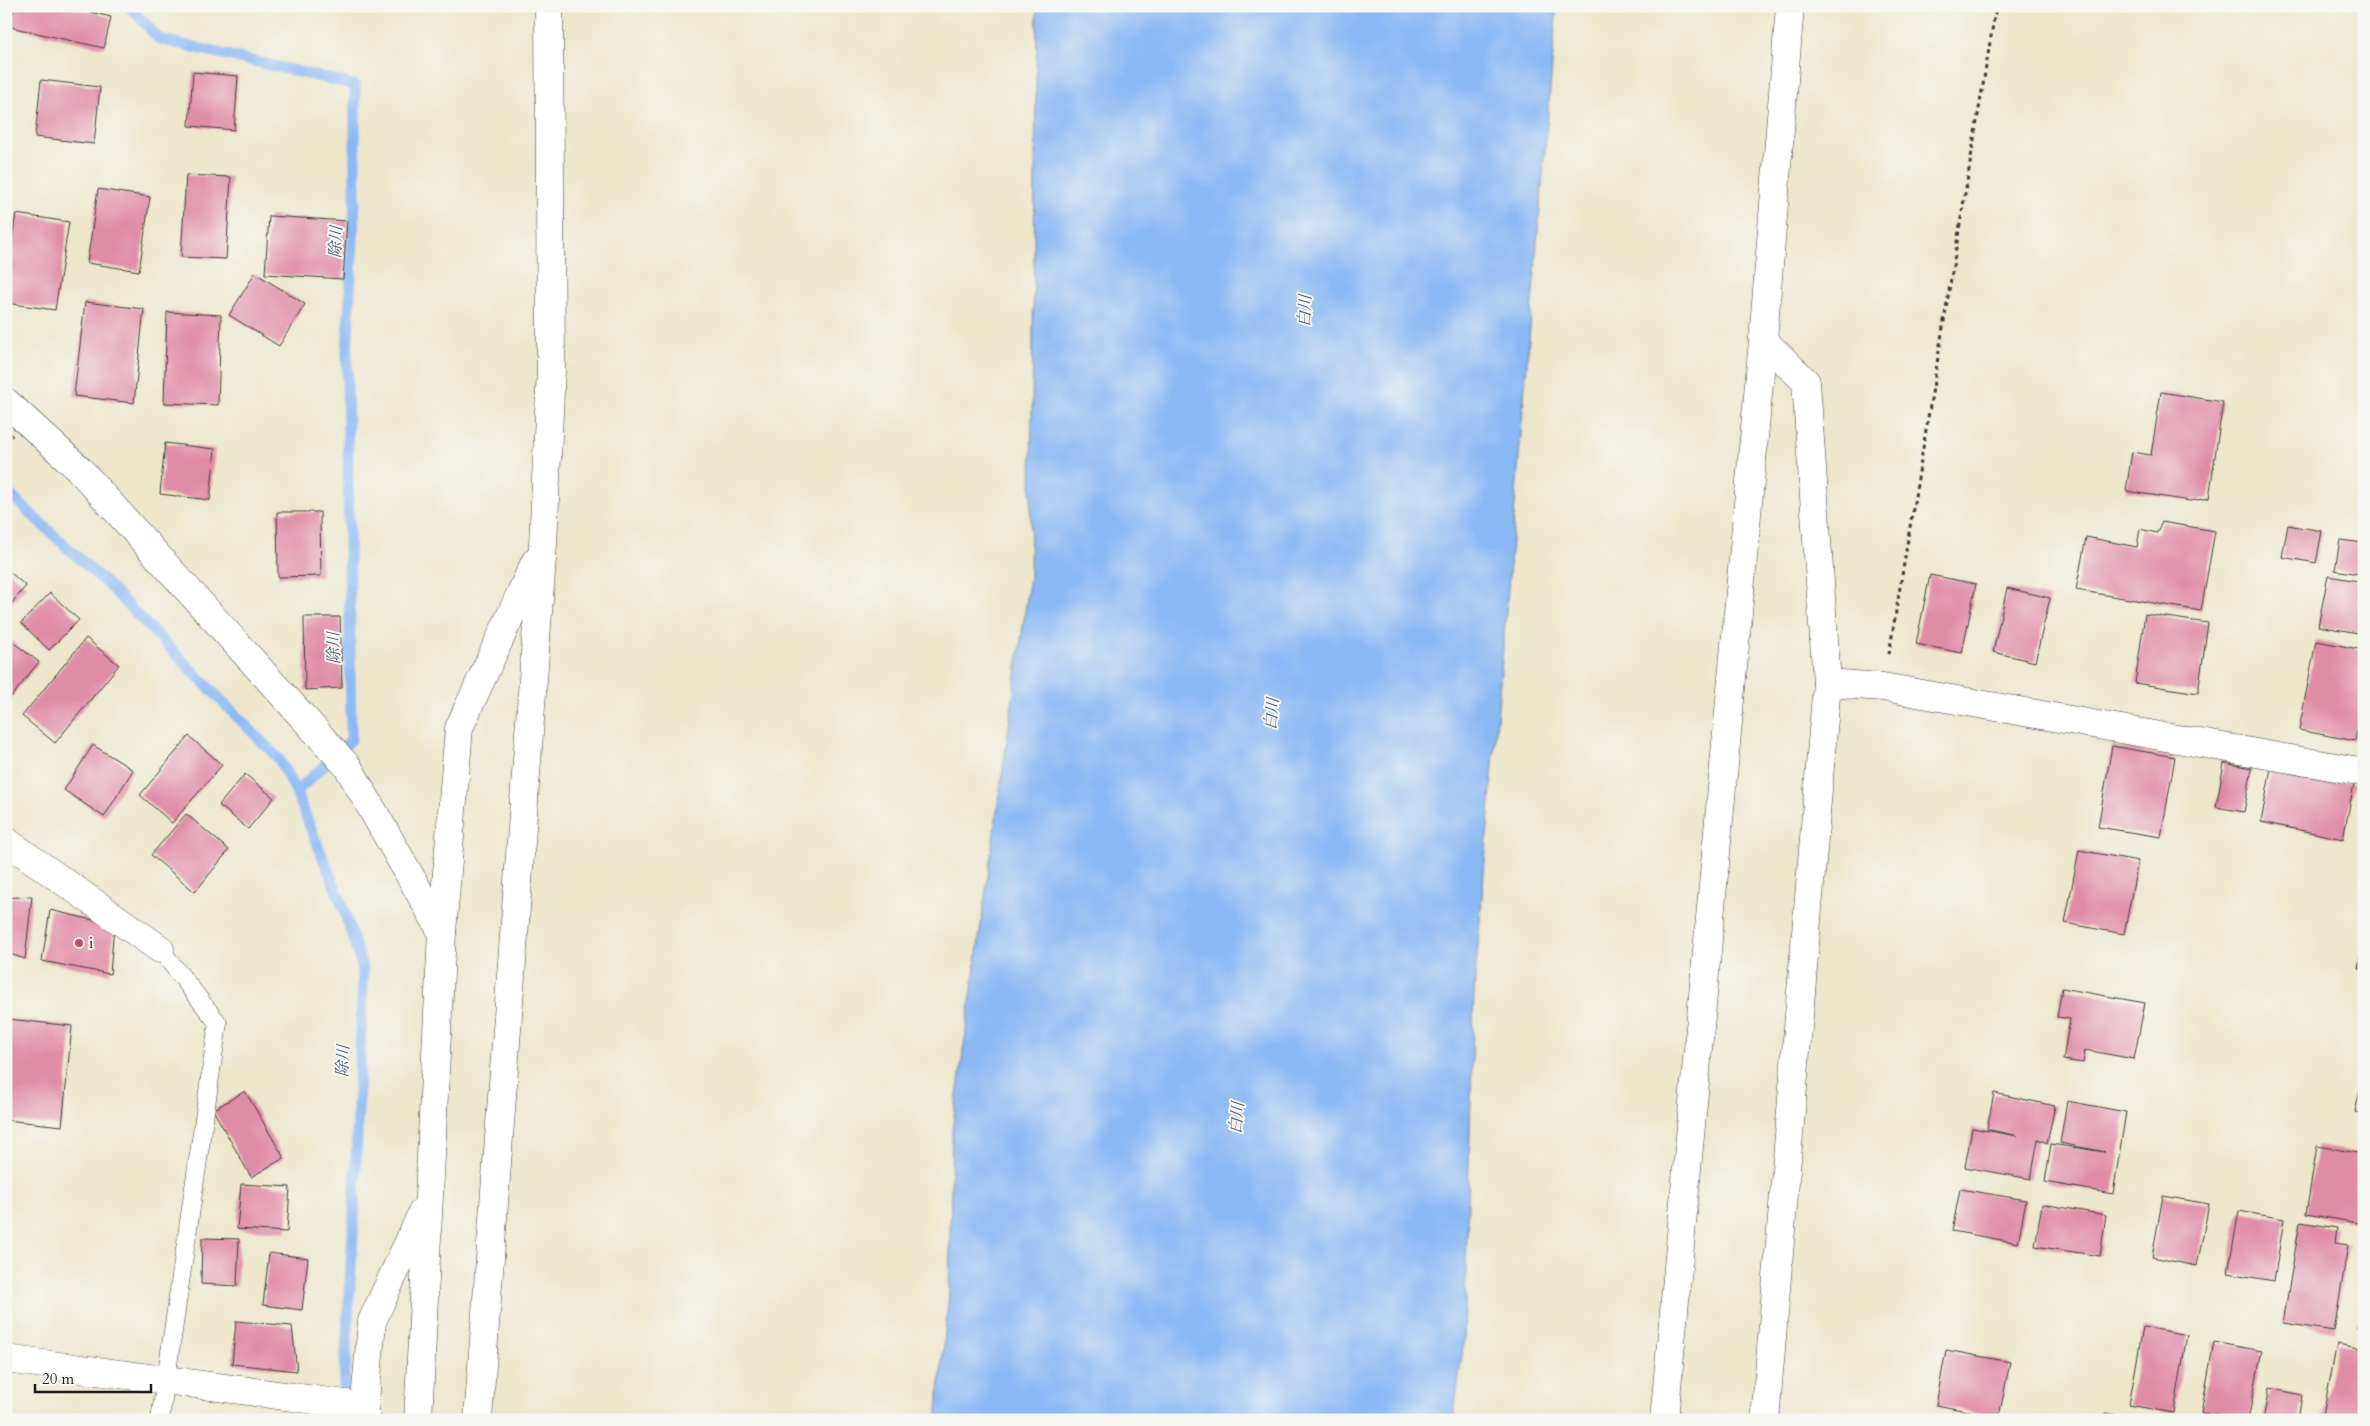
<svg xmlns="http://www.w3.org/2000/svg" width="2370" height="1426" font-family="Cardo,'Noto Serif JP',serif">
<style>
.water{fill:#89b8f4;stroke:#526a88}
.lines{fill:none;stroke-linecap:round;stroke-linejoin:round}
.stream{stroke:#89b8f4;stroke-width:11}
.building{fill:#e08ca7}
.lane-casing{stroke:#3b3a36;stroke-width:19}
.street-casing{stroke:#3b3a36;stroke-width:29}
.path{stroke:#3b3a36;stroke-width:3;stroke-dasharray:4 4;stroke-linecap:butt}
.lane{stroke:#fff;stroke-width:18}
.street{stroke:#fff;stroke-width:28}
.poi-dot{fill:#d1495b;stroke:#f6f6f2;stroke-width:2}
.labels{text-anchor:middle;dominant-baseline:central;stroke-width:4;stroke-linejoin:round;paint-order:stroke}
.poi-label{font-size:15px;fill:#1c1c1c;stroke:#f6f6f2;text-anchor:start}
.water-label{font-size:16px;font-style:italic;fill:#485a72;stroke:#f6f6f2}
</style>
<rect width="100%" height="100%" fill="#f6f6f2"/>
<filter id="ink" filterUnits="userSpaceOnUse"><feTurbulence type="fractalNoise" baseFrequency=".02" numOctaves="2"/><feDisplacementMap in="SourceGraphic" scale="10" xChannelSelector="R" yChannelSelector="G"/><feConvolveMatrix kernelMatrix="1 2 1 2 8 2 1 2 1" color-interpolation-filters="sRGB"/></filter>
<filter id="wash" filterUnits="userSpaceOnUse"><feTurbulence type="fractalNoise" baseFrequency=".0096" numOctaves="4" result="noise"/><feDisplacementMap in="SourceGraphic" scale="20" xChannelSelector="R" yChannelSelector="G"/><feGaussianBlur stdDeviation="1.12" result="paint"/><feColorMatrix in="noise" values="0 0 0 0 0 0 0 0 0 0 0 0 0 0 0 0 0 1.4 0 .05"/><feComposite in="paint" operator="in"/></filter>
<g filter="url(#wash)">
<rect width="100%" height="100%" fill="#ede6cb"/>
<path class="water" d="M1037,6H1557L1474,992L1464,1340L1453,1420H936L949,1294L952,1131L1030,576Z"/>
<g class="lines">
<g class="stream">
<path d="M129,6L159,39L355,85V202L347,351L351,740L296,792"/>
<path d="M6,491L110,587L279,759L296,792L342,904L363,970L354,1216L342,1420"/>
</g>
</g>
<g id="blocks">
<g class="building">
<path d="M14,6H65L111,17L104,48L10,27L6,55V26L10,27Z"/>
<path d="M193,72L238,76L234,130L189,126Z"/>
<path d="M41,80L100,87L94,144L35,137Z"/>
<path d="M186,175L231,177L226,259L181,257Z"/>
<path d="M98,189L150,197L139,271L87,263Z"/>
<path d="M16,214L69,222L55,310L6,303V275Z"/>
<path d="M269,216L347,221L343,279L265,274Z"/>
<path d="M255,273L305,304L279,346L229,315Z"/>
<path d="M85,302L144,309L134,403L74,396Z"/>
<path d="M167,312L221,315L218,405L164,403Z"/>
<path d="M2161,392L2223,402L2209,498L2190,501L2126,491L2132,452L2151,455Z"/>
<path d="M6,429L13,436L6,439Z"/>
<path d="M165,443L215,449L210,500L160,494Z"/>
<path d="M277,512H320L321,576L278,577Z"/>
<path d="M2162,522L2215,531L2201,611L2076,590L2086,537L2137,547L2140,529L2157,533Z"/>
<path d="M2288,525L2322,531L2316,563L2282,557Z"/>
<path d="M2340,540L2364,543V575L2335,570Z"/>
<path d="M6,569L26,586L6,610Z"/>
<path d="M1930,575L1976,584L1962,653L1916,644Z"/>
<path d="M2328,576L2364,582V634L2318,626Z"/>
<path d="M2007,588L2050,598L2035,662L1993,652Z"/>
<path d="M50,593L79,620L49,650L21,623Z"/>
<path d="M2145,614L2208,623L2198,693L2135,683Z"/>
<path d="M304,617H340L342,688L305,690Z"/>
<path d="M6,637L39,662L9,700L6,698Z"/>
<path d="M86,638L119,665L55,743L22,716Z"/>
<path d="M2316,641L2364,650V695L2355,741L2299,730Z"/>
<path d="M189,736L222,765L172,823L140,795Z"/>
<path d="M93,745L133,770L104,817L64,790Z"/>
<path d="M2112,746L2175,757L2161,837L2098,827Z"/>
<path d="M2224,763L2252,768L2244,812L2216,807Z"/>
<path d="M2271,768L2354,784L2343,839L2261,822Z"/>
<path d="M245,774L274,798L248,829L219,805Z"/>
<path d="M186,814L229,850L195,892L151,855Z"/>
<path d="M2079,850L2138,861L2124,934L2065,923Z"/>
<path d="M32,896L25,959L6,953V898Z"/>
<path d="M50,910L114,925L110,974L42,961Z"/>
<path d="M2363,944H2364V969L2358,968Z"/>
<path d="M2062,988L2145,1003L2134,1059L2085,1050L2083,1063L2063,1060L2070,1019L2057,1017Z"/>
<path d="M8,1019L72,1026L62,1126L6,1120Z"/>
<path d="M2363,1077H2364V1114L2355,1112Z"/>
<path d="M245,1091L284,1158L251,1177L213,1110Z"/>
<path d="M1994,1093L2055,1106L2047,1143L2038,1139L2031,1179L1965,1167L1972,1128L2018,1136L1987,1129Z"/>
<path d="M2067,1101L2126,1112L2113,1194L2045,1182L2051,1144L2105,1152L2060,1143Z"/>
<path d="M2317,1146L2364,1154V1224L2306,1214Z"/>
<path d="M241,1184L290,1187L287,1232L237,1229Z"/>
<path d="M1960,1189L2026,1200L2018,1243L1952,1231Z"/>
<path d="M2163,1196L2209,1204L2197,1266L2152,1257Z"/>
<path d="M2042,1204L2106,1215L2100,1256L2035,1246Z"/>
<path d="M2239,1211L2284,1219L2274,1281L2228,1273Z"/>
<path d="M2300,1222L2337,1228L2335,1243L2348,1245L2334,1331L2283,1323Z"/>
<path d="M202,1238L239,1239L237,1286L201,1284Z"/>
<path d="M269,1253L308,1258L302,1310L263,1305Z"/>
<path d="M2362,1287H2364V1329L2358,1328Z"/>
<path d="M236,1321L292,1326L297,1371L232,1364Z"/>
<path d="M2143,1327L2187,1335L2174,1413L2129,1405Z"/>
<path d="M2214,1342L2262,1351L2248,1420L2201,1413Z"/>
<path d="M2337,1344L2364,1349V1420H2322Z"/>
<path d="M1946,1350L2010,1362L1999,1417L1936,1405Z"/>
<path d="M2269,1388L2302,1395L2298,1420H2263Z"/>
<path d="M2106,1413L2138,1419V1420H2105Z"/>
</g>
</g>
</g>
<g filter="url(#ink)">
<use href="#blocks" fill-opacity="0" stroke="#3b3a36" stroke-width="1"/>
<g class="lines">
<defs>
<path id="lane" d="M160,1420L218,1023L160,949"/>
<g id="street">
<path d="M1763,340L1806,382L1827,683L1765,1420"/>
<path d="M6,402L78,468L348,767L442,932"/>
<path d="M1827,683L1883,687L2364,772"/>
<path d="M6,841L160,949"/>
<path d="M6,1359L361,1406L367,1420"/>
<path d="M364,1413L372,1321L423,1211"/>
<path d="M418,1420L442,932L459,728L535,562"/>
<path d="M478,1420L543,545L551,369L549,6"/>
<path d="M1664,1420L1763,340L1790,6"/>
</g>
</defs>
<use href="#lane" class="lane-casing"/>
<use href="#street" class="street-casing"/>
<path class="path" d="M1889,654L1996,6"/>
<use href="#lane" class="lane"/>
<use href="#street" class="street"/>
</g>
</g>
<circle class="poi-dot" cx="79" cy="943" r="5"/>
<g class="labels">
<g class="poi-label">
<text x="89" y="943">i</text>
</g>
<g class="water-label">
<text transform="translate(336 242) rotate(-87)">除川</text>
<text transform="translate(1305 311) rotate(-87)">白川</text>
<text transform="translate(334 648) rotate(-91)">除川</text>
<text transform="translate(1272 714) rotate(-85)">白川</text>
<text transform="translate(343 1061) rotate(-87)">除川</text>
<text transform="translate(1237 1118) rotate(-85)">白川</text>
</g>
</g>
<rect width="2370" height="1426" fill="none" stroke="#f6f6f2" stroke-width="25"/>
<path d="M35 1384v8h116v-8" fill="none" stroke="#1c1c1c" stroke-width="2.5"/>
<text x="42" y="1384" font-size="15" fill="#1c1c1c" stroke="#f6f6f2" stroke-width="4" paint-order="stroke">20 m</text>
</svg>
